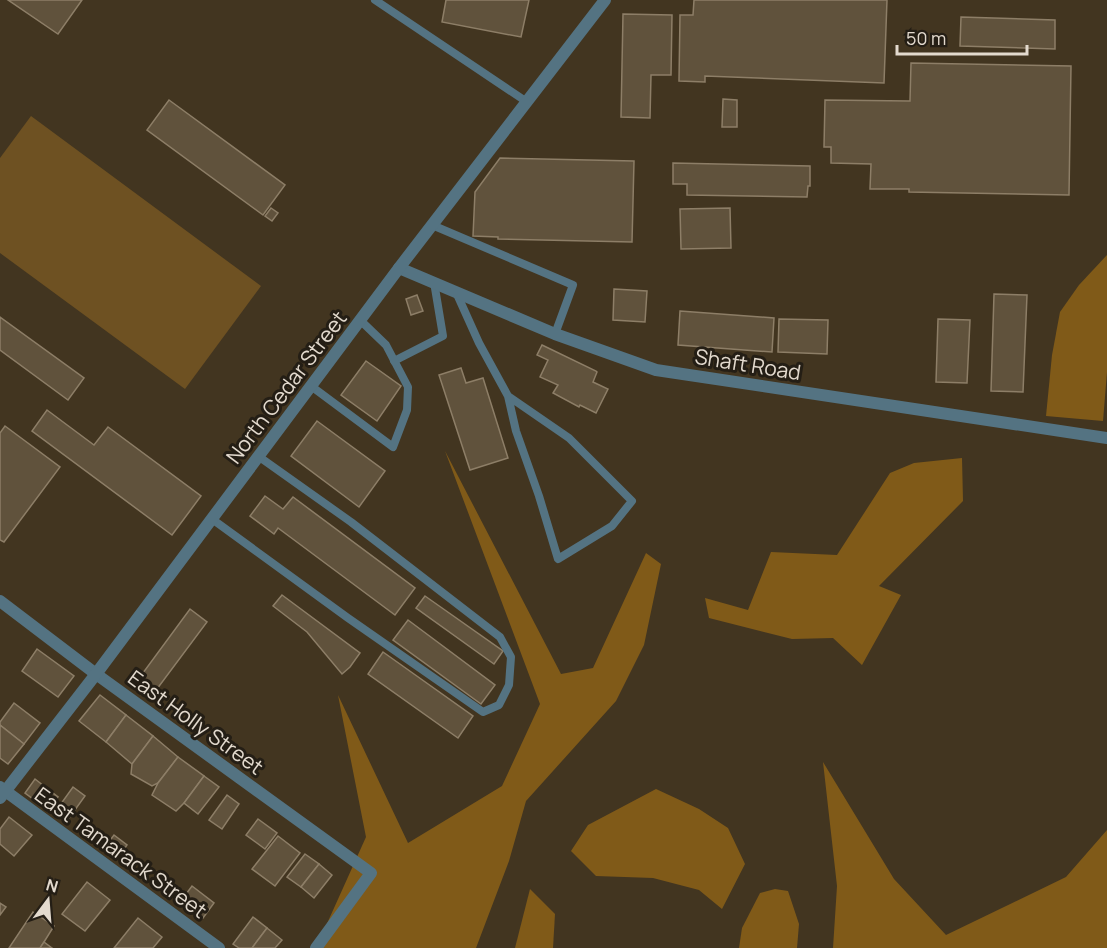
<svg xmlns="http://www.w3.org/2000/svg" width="1107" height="948" font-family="Manrope,sans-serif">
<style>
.green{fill:#6e5122}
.forest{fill:#805a18}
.building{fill:#60523c;stroke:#8d7e67;stroke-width:1.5}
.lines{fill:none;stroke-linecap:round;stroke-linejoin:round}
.lane{stroke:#547382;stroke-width:8}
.street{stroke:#547382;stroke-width:12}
.labels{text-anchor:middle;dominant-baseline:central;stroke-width:6;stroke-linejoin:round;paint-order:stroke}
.street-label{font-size:21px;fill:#e3dace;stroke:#241e15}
</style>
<rect width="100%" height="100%" fill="#423520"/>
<path class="green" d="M31,116L261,286L185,389L0,253V158Z"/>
<g class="forest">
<path d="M1107,255V372L1103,421L1046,416L1052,355L1060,312L1079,285Z"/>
<path d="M445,451L561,674L593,668L646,553L661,564L644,645L616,701L526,801L509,861L476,948H316L366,837L338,695L408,843L502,786L540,704Z"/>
<path d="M962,458L963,501L879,586L901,595L862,665L833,638L792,639L709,618L705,598L748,610L771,552L837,555L890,473L914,463Z"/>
<path d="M823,762L894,879L946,935L1066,877L1107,830V948H833L837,886Z"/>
<path d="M656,789L699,809L728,828L745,864L722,909L699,890L653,878L596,876L571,851L588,825Z"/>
<path d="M530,889L555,914L553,948H515Z"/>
<path d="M775,889L788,891L799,924L797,948H739L742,928L760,893Z"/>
</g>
<g class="building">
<path d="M8,0H82L58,34Z"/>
<path d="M446,0H529L521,37L442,22Z"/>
<path d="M694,0H887L884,83L705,76V82L679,81L680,15H693Z"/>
<path d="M623,14L672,15L671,75H651L650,118L621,117Z"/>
<path d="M961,17L1055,20V49L960,46Z"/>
<path d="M911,63L1071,66L1069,195L909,192V189H870L871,164L831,163V147H824L825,100L910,101Z"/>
<path d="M723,99L737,100V127H722Z"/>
<path d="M169,100L285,185L263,215L147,130Z"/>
<path d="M500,158L634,161L632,242L498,239V237L473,236L475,192Z"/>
<path d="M673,163L810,166V186H808L807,197L687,195V184H673Z"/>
<path d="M271,208L278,213L272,221L265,216Z"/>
<path d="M730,208L731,248L681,249L680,209Z"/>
<path d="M614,289L647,291L645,322L613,320Z"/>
<path d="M994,294L1027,295L1023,392L991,391Z"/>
<path d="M417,295L423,311L411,315L406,299Z"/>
<path d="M680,311L774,318L772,352L678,345Z"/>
<path d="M0,317L84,378L68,400L0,350Z"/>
<path d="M779,319L828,320L827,354L778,352Z"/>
<path d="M938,319L970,320L967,383L936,382Z"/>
<path d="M542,345L596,371L597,372L593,382L608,389L596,413L580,405L579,407L553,393L558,385L540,377L548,360L537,355Z"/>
<path d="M366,361L401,386L377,421L341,395Z"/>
<path d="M461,368L466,383L483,378L508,458L470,470L439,375Z"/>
<path d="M47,410L94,445L108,427L201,496L172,535L32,431Z"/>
<path d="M317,421L385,471L359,507L291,456Z"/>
<path d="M5,426L60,467L4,542L0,540V433Z"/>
<path d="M265,496L283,509L293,497L415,588L395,615L278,528L274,534L250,516Z"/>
<path d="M282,595L360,653L350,667L342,674L307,632L273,606Z"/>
<path d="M425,596L503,651L494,664L416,608Z"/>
<path d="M190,609L207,622L154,693L137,681Z"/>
<path d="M408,620L495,685L481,704L393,640Z"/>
<path d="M37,649L74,676L58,697L22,671Z"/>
<path d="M383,652L473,716L458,738L368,674Z"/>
<path d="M100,695L126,715L106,742L79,721Z"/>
<path d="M14,703L40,723L24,744L0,725V722Z"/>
<path d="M126,715L153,736L132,764L106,742Z"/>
<path d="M0,725L24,744L8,764L0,758Z"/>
<path d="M153,736L178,757L158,783L152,786L131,774L132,764Z"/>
<path d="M178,757L204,776L184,803L176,811L152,795L158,783Z"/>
<path d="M204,776L219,787L198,814L184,803Z"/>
<path d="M35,779L58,797L48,810L25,793Z"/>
<path d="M73,787L85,796L67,821L55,812Z"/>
<path d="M227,795L239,804L222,829L209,820Z"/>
<path d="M9,817L32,835L14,856L0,844V829Z"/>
<path d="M258,819L277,833L265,849L246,835Z"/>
<path d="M114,835L127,845L118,858L104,848Z"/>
<path d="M278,836L300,853L275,886L252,869Z"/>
<path d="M305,854L319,864L301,887L287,877Z"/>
<path d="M319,864L332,875L314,898L301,887Z"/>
<path d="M87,882L110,900L85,931L62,914Z"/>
<path d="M192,886L214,903L203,918L180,902Z"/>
<path d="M0,903L6,907L0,915Z"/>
<path d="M33,912L54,926L44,942L40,948H9Z"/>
<path d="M253,917L267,928L252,948H239L233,944Z"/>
<path d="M138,918L162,937L153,948H114Z"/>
<path d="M267,928L282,940L275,948H252Z"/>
<path d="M44,942L52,948H40Z"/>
</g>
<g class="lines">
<g class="lane">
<path d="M375,0L527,102"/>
<path d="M432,225L573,285L555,334"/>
<path d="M456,292L479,343L508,396L569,438L632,501L612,526L558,559L539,496L516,431L508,396"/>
<path d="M394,361L443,336L434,282"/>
<path d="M311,386L393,447L407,410L408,387L386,345L360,320"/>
<path d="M212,519L348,618L483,712L499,705L509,685L511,657L500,637L351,522L258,456"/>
</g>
<g class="street">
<path d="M399,268L555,334L656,370L1107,438"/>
<path d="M0,601L96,674L371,873L316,948"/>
<path d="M0,787L219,948"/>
<path d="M0,798L96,674L399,268L605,0"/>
</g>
</g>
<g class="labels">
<g class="street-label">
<text transform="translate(748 364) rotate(9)">Shaft Road</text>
<text transform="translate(286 387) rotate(-53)">North Cedar Street</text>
<text transform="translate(196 722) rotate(36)">East Holly Street</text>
<text transform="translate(121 852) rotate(36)">East Tamarack Street</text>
</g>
</g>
<g transform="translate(48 900) rotate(16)" stroke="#241e15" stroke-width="4.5" paint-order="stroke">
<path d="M0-4.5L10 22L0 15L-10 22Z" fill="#e3dace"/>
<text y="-9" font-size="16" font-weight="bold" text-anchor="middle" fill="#e3dace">N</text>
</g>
<path d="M897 45v9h130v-9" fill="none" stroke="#e3dace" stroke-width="3"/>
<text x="906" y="45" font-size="18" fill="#e3dace" stroke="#241e15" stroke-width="4.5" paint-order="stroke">50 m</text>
</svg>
